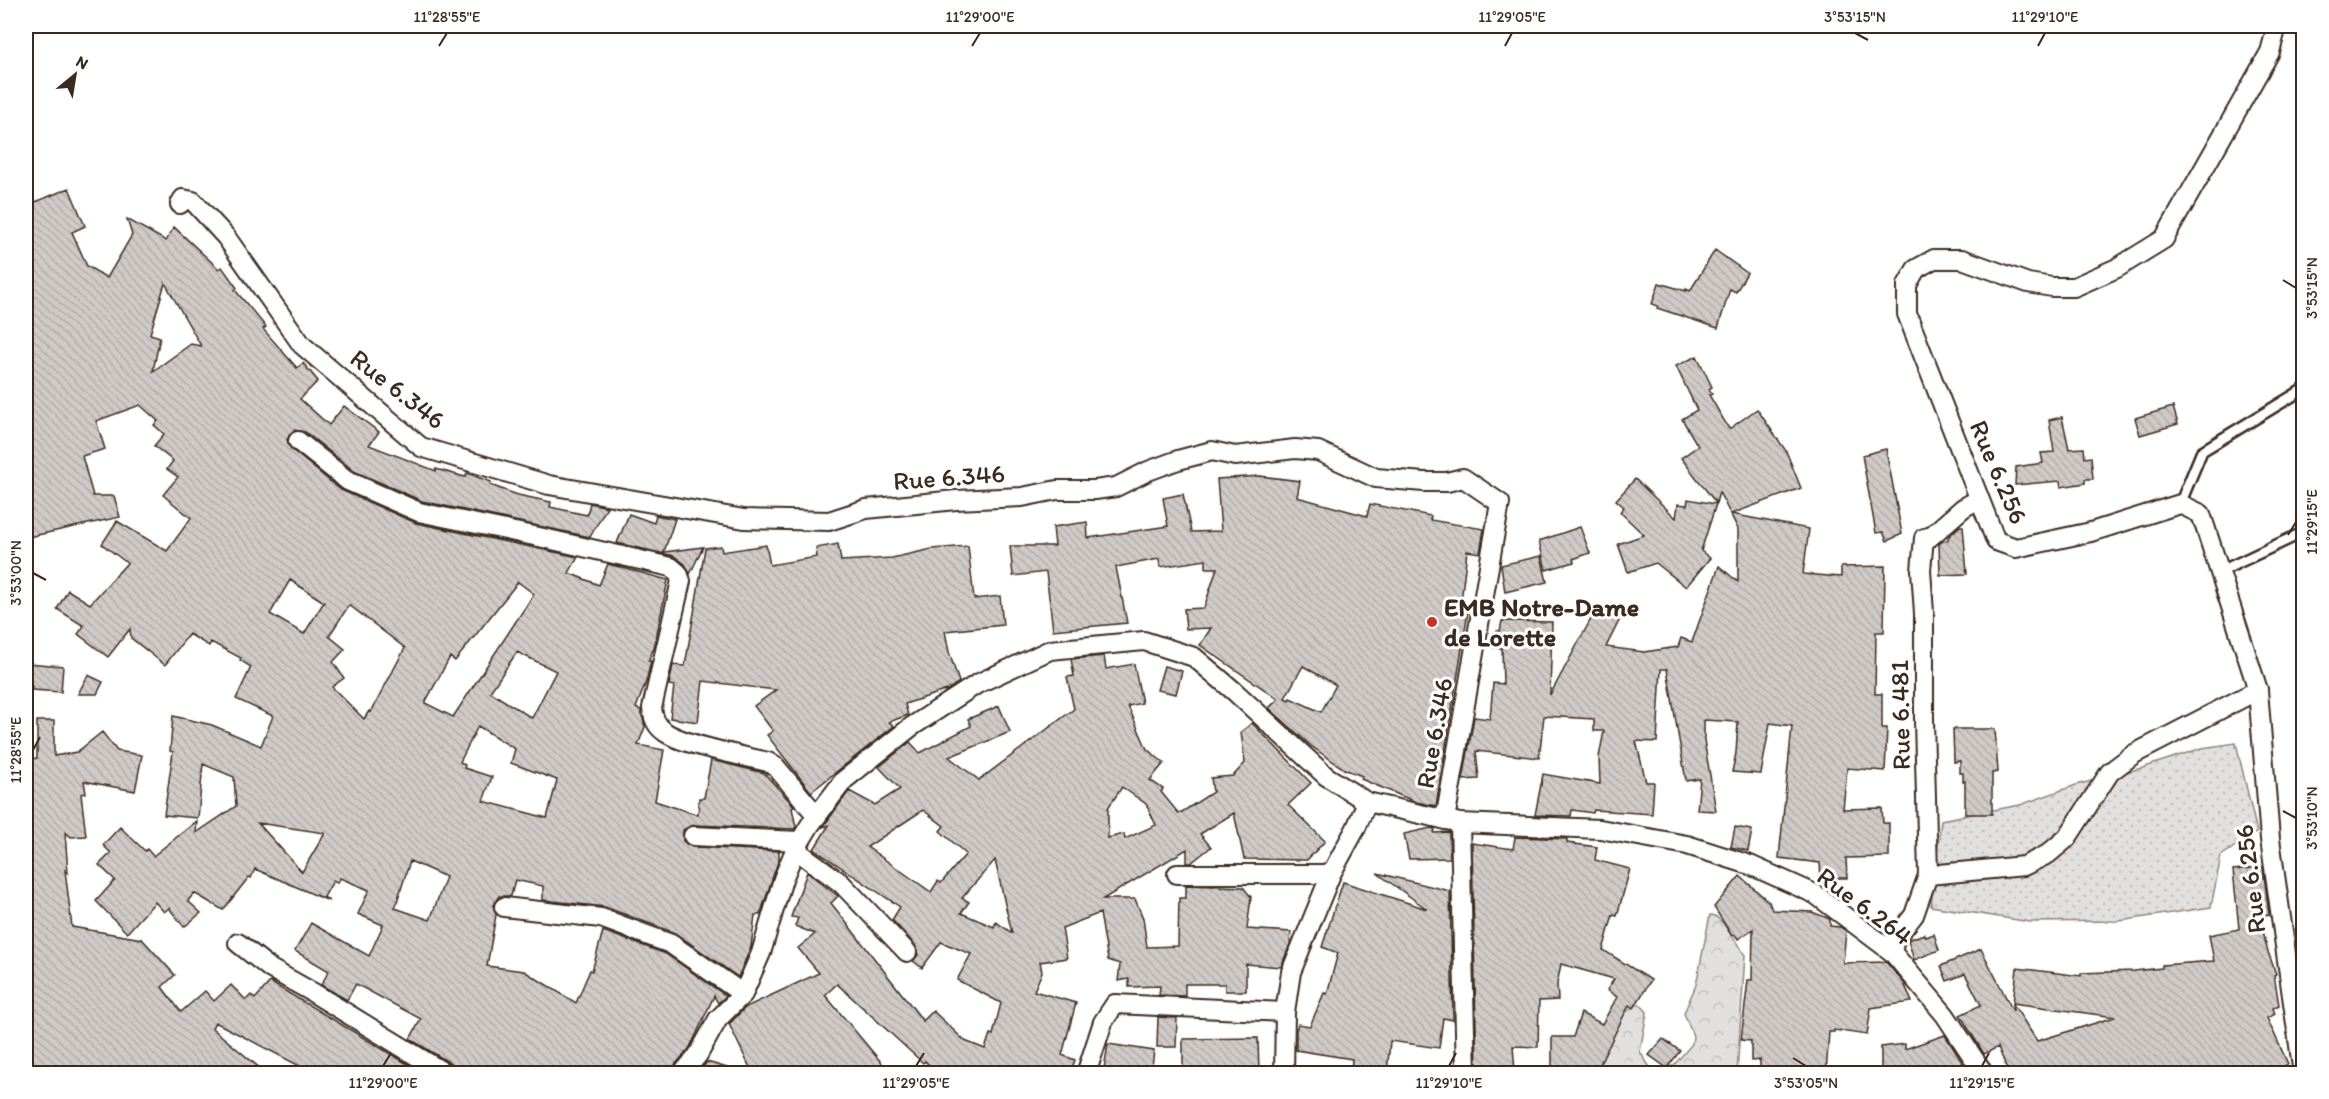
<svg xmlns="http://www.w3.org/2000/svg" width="2329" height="1099" font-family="Itim,sans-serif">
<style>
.grass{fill:url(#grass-dots);stroke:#8e857e;stroke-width:1.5}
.forest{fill:url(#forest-crowns);stroke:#8e857e;stroke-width:1.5}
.building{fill:url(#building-back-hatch);stroke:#3b2a1e;stroke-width:1.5;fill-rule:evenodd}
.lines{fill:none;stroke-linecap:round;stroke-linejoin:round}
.service-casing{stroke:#3b2a1e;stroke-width:14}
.minor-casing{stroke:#3b2a1e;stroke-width:22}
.service{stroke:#fff;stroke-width:9}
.minor{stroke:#fff;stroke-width:18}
.ticks{fill:none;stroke:#3b2a1e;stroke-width:2}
.poi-dot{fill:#c8321e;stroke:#fff;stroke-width:2}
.labels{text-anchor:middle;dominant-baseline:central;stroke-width:6;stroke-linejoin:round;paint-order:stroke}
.street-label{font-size:26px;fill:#3b2a1e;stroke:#fff}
.poi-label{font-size:26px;font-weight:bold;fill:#3b2a1e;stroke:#fff;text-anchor:start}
.neatline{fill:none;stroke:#3b2a1e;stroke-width:2}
.ticks-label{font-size:15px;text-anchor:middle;fill:#3b2a1e}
</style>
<defs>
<pattern id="grass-dots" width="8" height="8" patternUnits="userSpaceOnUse" patternTransform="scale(1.5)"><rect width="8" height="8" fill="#e2e0de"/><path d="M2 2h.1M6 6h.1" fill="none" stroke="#c3c0be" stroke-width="1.8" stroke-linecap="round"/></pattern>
<pattern id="forest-crowns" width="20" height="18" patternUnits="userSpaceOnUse" patternTransform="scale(1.5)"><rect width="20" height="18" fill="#e2e0de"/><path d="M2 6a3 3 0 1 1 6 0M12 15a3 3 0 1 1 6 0" fill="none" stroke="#c3c0be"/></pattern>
<pattern id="building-back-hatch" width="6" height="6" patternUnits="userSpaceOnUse" patternTransform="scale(1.5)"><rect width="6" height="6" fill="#cfcac7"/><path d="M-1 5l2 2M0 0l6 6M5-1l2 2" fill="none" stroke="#b3aeaa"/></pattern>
</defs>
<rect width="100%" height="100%" fill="#fff"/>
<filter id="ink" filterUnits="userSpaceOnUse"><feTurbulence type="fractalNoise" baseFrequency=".0167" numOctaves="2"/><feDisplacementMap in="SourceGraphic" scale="12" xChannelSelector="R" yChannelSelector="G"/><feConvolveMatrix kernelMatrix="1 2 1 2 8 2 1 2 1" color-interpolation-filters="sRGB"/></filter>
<g filter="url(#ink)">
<path class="grass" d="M2236,743L2257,832L2221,856L2211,907L2119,921L2030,922L1931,906L1941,820L2020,805L2076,785L2142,768L2202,748Z"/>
<path class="forest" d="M1710,915L1715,916L1723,923L1745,955L1737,1073L1600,1074C1601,1054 1619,1008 1640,1004L1647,1012L1640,1052L1651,1069L1663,1070L1674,1065L1692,1044L1693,1036L1684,1013L1696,985Z"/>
<g class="building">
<path d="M69,188L85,226L72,232L87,266L107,278L132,235L127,219L166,241L174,227L219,269L222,267L237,288L235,290L266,327L263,329L297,368L303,363L318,381L300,399L329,425L344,406L379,432L369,445L436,471V469L465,477L467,473L491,482L490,485L518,495L551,502L550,507L587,515L590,503L607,507L590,537L422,501L354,471L305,432L294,430L290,434L287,440L291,449L341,490L416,523L578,557L569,573L599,585L608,564L668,580L654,648L648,661H651L646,682L636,708L641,710L645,727L638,745L664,750L655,801L698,815L699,798H704L711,760L764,773L794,806L792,808L796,827L794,829L694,825L683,830V841L692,847L779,851V859L760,915H755L751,947L738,977L675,933L605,907L543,900V886L515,880L511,896H499L493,905L496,915L487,966L524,971L576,1003L590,970L592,971L603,931L666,954L726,996L718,1003L714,996L695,1037L689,1049L673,1067L671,1074L457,1073L452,1064L410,1039L421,1019L356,984L347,1000L321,985L329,971L295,951L311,923L369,956L383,925L358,914L369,890L340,878L337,883L333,881L324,897L329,901L255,869L251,878L249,877L223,910L194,893L188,901L201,913L184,927L169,908L164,912L155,902L127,933L96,901L115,880L99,865L111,853L103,845L120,827L145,851L147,849L153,856L197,821L196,833L236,806L234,777L203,764L198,818L164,815L173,752L170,751L173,716L212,725L261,746L273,716L236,699L251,667L240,660L241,658L211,642L209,646L189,634L165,665L131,638L130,629L108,657L78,634L84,626L57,609L68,590L90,604L127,563L102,544L117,521L167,551L191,518L163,495L178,477L167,469L173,461L154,446L164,434L154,425L158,421L140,405L96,421L105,449L82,456L93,496H114L120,517L28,537L26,523V206ZM165,283L201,346L191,344L153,371L160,337L150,334ZM290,580L324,602L304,634L270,614ZM518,582L534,594L453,717L425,703L450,657L455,661ZM349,605L405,648L371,712L369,711L364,719L332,687L344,678L333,662L345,649L329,636ZM517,652L556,671L532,718L490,692ZM478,726L515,749L511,763L557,780L547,818L483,801L492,777L464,768L465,765L460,762ZM258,823L325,833L302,872ZM410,861L446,877L430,920L395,908Z"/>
<path d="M1715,250L1747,273L1736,292L1730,289L1718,328L1657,308L1658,306L1652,304L1659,283L1686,291V289L1690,291Z"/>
<path d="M1697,356L1712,387L1709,389L1712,394L1709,395L1729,429L1757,409L1786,451L1801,488L1731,514L1809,529L1803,574L1841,577V567L1885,566L1884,632H1876L1875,694H1882V728H1887L1885,771L1847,768L1843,809L1882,808L1883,823H1889V857L1846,858L1847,878H1821L1820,863L1779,858L1792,726L1770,723L1761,774L1732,772L1736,753L1738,722L1704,720V740L1716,811L1697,810L1700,779L1686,781L1667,669H1661L1657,742L1636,741L1646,782H1654L1652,814L1594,810L1593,813L1572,810L1571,816L1535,815L1543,774L1600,784L1599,757L1604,731H1594V719L1544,716L1539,758L1476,751L1479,779L1463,780L1474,717L1490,719L1493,683L1503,684L1502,648H1494L1497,631H1500L1502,621L1552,622L1550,695L1597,608L1619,621L1606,647L1644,652L1678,647L1681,638L1692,642L1719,566L1738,582V529L1719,492L1716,503L1681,458L1698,446L1682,419L1697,410L1676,366Z"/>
<path d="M2173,407L2178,424L2140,435L2135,418Z"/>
<path d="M2062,417L2069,449L2084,448L2085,458L2091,457L2093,479H2085V483L2061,487L2060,481L2015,485L2016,467L2043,463L2041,453L2054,452L2049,420Z"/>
<path d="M1886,449L1902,534L1887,541L1883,532L1876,533L1862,455Z"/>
<path d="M1260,476L1300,481L1297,497L1367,516L1370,504L1431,516L1430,520L1484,529L1480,553L1467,551L1460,610L1468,612L1436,806L1416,802L1361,779L1362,776L1344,769L1311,746L1269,708L1278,699L1200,645L1211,628L1186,629L1184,609L1204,608L1217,568H1206V560L1160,567L1159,559L1116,567L1127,623L1053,630L1046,572L1013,576L1010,546H1055L1053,527L1087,522L1088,538L1168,526L1163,498L1183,494L1191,532L1221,531L1217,479ZM1303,666L1336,685L1321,712L1290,698L1289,700L1285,698Z"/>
<path d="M1635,479L1676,518L1678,504L1687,505L1688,499L1716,504L1701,551L1710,558L1686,587L1656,563L1628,572L1618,544L1644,535L1620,512L1624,507L1616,500Z"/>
<path d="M629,514L654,523L656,515L675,519L664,552L703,547L690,574L685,564L674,556L617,543Z"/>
<path d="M1960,526H1963L1967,574L1940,575L1939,544L1943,541L1948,540V537Z"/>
<path d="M1580,527L1590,553L1573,559L1574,562L1546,570L1539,541Z"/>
<path d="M838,544L841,561L892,558L932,549L968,546L974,599L1000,596L1003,625L945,631L949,652L959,682L947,690L905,704L908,715L889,722L894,726L811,792L767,735L773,731L754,706L776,690L703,681L698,722L670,718L674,686L669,685L673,665L685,666L705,548L721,546L722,552L766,545L770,565L817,557L816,548Z"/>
<path d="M1541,556L1547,582L1505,592L1501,565Z"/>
<path d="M1104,656L1106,669L1134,664L1142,703L1128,706L1147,749L1164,763L1150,780L1163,789L1161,792L1179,814L1213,792L1211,778L1233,776L1245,763L1241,732L1252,723L1311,783L1288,805L1325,841L1307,860L1244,859L1234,813L1200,834L1211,847L1191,863H1187V849L1103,899H1135L1143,918L1147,947L1178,946L1179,898H1186V885L1243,887L1251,897L1247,929L1291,932L1290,944L1281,967L1246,964V991H1225V984H1185V996L1159,995L1160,986L1129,987V979L1118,981L1120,964L1108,960L1100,913L1062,928L1067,958L1040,962L1042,972L1034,991L1076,1003L1062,1055L1075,1060L1070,1074H937L925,1061L923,1063L837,984L825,995L891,1074H753L729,1024L746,1007L819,973L798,948L815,934L795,926L798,918L791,917L807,872L838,896L831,903L923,1021L933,1011L965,1041L985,1049L990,1034L993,1035L1001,1003L957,980L971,954L941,942L922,968L913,961L918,955L915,945L892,920L900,907L814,849L829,825L823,827L849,791L875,805L900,789L879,767L910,742L920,753L971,726L968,719L999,706L1010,732L949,757L979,780L1074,709L1067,677L1074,676L1071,659ZM1122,787L1146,804L1156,825L1125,839L1124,834L1108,838V808ZM923,810L944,826L940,831L966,854L941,883L938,881L931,892L867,847ZM995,860L1005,904L1012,933L996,922L994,927L961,913L969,902L962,898Z"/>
<path d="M26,663L63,666L61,692L32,690V686H26Z"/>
<path d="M1164,666L1182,671L1176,694L1157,690Z"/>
<path d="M88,675L103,682L97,694H78Z"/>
<path d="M37,721H54V756L77,752L102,732L117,751L142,755L135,791L84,781L86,793L81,794L86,836L71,837L65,832L68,873L65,870L72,927L142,939L175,975L162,987L181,1012L205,991L214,1001L231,985L246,1000L251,995L255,999L270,982L411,1066L406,1074H315L215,1022L212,1028L267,1074H28L30,1044L26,1045V760L37,758Z"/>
<path d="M1953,729H1995L1998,772L1992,773V814H1965V781L1963,782V773H1960V761L1954,762Z"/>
<path d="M1735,827L1752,830L1748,851L1731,847Z"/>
<path d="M1431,828L1435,829L1434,833L1449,832L1450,858L1409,859L1404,834Z"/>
<path d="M1515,837L1567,839V843L1597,847L1595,860L1630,869L1617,916L1613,915L1603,950L1651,980L1634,1008L1629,1005L1599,1066L1596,1064L1591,1074H1552V1037H1573L1581,1013L1602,1024L1617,997L1607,990L1614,979L1561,964L1557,984L1558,1000L1539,1001L1538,1047L1513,1046L1515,1072L1477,1074L1472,843L1513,849Z"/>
<path d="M2263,867L2269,915L2260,916L2267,949L2276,974L2274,975L2279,1005L2273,1008L2275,1014L2267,1018L2288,1064L2268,1074H2009L1998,1047L1984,1054L1960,1015L1981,1005L1965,974L1947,981L1941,966L1981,949L2013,1011V1004L2037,1041L2115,1017L2013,1003L2017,968L2081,976V973L2134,971L2162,968V965L2214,961L2209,935L2239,929L2233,870Z"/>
<path d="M1377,873L1450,891L1453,1020L1443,1018L1439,1048L1390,1041L1387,1074H1351L1352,1059L1296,1050V1030L1298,1024L1310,1026L1324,993L1327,994L1338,953L1322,947L1343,882L1427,909Z"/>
<path d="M1740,876L1769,902L1772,910L1812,912L1830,919V926L1840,927L1846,931L1843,963L1886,962L1904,983L1912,1002L1871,1008L1867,1035L1834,1030V1032H1829L1826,1074H1760V1060L1751,1061V1041L1741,1040L1748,980H1752L1753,929L1738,939L1735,935L1732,936L1714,907Z"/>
<path d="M1924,934L1926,937L1934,934L1939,950L1914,960L1908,940Z"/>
<path d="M1158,1017L1177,1018L1176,1047H1157Z"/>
<path d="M1945,1035L1964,1065L1961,1066L1966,1074H1881V1047L1905,1044V1049Z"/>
<path d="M1258,1038L1259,1074H1183V1039Z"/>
<path d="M1663,1039L1680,1051L1667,1068L1649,1055Z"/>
<path d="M1108,1044L1154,1051L1151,1074H1133L1104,1069Z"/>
<path d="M707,1062L731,1069L730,1074H697Z"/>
</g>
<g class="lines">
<defs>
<g id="service">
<path d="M2180,504L2202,451L2304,389"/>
<path d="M2219,572L2304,532"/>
</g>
<g id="minor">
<path d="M2277,26L2270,52L2164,239L2117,268L2074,287H2052L2028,283L1962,259H1934L1916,269L1907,285V314L1996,541L2016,548L2091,532L2180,504L2201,514L2258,690L2270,839L2303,1074"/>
<path d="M180,204L183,199L193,201L226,237L302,345L421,447L549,485L744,519L829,521L866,509L956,500L1022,497L1057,490H1095L1116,487L1148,471L1178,460L1212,451L1235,456L1295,449L1318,451L1376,478L1424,482H1447L1463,478L1500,503L1445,820"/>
<path d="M298,441L348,481L419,512L539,537L671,567L678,573L681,581L652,708C653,718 656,726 665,732C683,745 744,756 768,762L776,767L817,816"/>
<path d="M1460,823L1466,1074"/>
<path d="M693,836L800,841"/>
<path d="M796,850L841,883L907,952"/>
<path d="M1177,874H1331"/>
<path d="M1928,875L2024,866L2048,854L2067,838L2110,772L2134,754L2258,690"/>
<path d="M504,907L601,918L671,944L743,994"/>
<path d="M238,943L271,969L312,992L446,1074"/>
<path d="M1892,952L1895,939L1914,915L1928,875L1924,720V613L1921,570L1924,538L1930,537L1963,508L1979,499"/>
<path d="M682,1074L698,1055L718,1019L743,994L761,953L783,879L795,850L810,825L844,780L911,727L977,684L1050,650L1144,641L1194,657L1234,691L1326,776L1367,802L1460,823L1600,829L1687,845L1750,865L1815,894L1892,952L1945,1015L1984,1074"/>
<path d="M1086,1074L1103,1022L1115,1004L1285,1012"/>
<path d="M1284,1074L1285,1012L1291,972L1331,874L1356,828L1367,802"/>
</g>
</defs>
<use href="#service" class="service-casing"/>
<use href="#minor" class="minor-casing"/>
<use href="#service" class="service"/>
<use href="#minor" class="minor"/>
</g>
</g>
<path class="ticks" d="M1855,33L1868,40M439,46L447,33M972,46L980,33M1505,46L1512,33M2038,46L2045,33M2283,280L2296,288M2288,535L2296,522M33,573L46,580M33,750L40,737M2283,811L2296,818M1793,1058L1806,1066M383,1066L391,1053M916,1066L924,1053M1449,1066L1456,1053M1982,1066L1989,1053"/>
<circle class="poi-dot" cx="1432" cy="622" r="6"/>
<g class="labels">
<g class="street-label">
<text transform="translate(398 389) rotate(38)">Rue 6.346</text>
<text transform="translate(1999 472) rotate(67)">Rue 6.256</text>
<text transform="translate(949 477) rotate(-4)">Rue 6.346</text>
<text transform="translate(1900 715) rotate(-91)">Rue 6.481</text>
<text transform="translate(1434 733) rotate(-80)">Rue 6.346</text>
<text transform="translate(2250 879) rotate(-97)">Rue 6.256</text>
<text transform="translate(1865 906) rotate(37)">Rue 6.264</text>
</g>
<g class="poi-label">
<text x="1444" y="607">EMB Notre-Dame<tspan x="1444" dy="30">de Lorette</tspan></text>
</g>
</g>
<rect width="2329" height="1099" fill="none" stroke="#fff" stroke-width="66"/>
<g transform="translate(75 75) rotate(30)" stroke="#ffffff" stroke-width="4.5" paint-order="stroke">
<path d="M0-4.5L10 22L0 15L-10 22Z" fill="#3b2a1e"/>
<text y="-9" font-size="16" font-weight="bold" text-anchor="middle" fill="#3b2a1e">N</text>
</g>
<rect x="33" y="33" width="2263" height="1033" class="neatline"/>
<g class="ticks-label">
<text x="447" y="22">11°28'55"E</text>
<text x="980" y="22">11°29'00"E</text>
<text x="1512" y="22">11°29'05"E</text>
<text x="1855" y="22">3°53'15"N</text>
<text x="2045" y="22">11°29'10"E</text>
<text transform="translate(2312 288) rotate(-90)" y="5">3°53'15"N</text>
<text transform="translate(2312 522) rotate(-90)" y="5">11°29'15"E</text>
<text transform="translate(16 573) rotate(-90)" y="5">3°53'00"N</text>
<text transform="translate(16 750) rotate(-90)" y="5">11°28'55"E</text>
<text transform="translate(2312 818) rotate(-90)" y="5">3°53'10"N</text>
<text x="383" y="1088">11°29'00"E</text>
<text x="916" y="1088">11°29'05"E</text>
<text x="1449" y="1088">11°29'10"E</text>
<text x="1806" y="1088">3°53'05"N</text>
<text x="1982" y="1088">11°29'15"E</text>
</g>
</svg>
